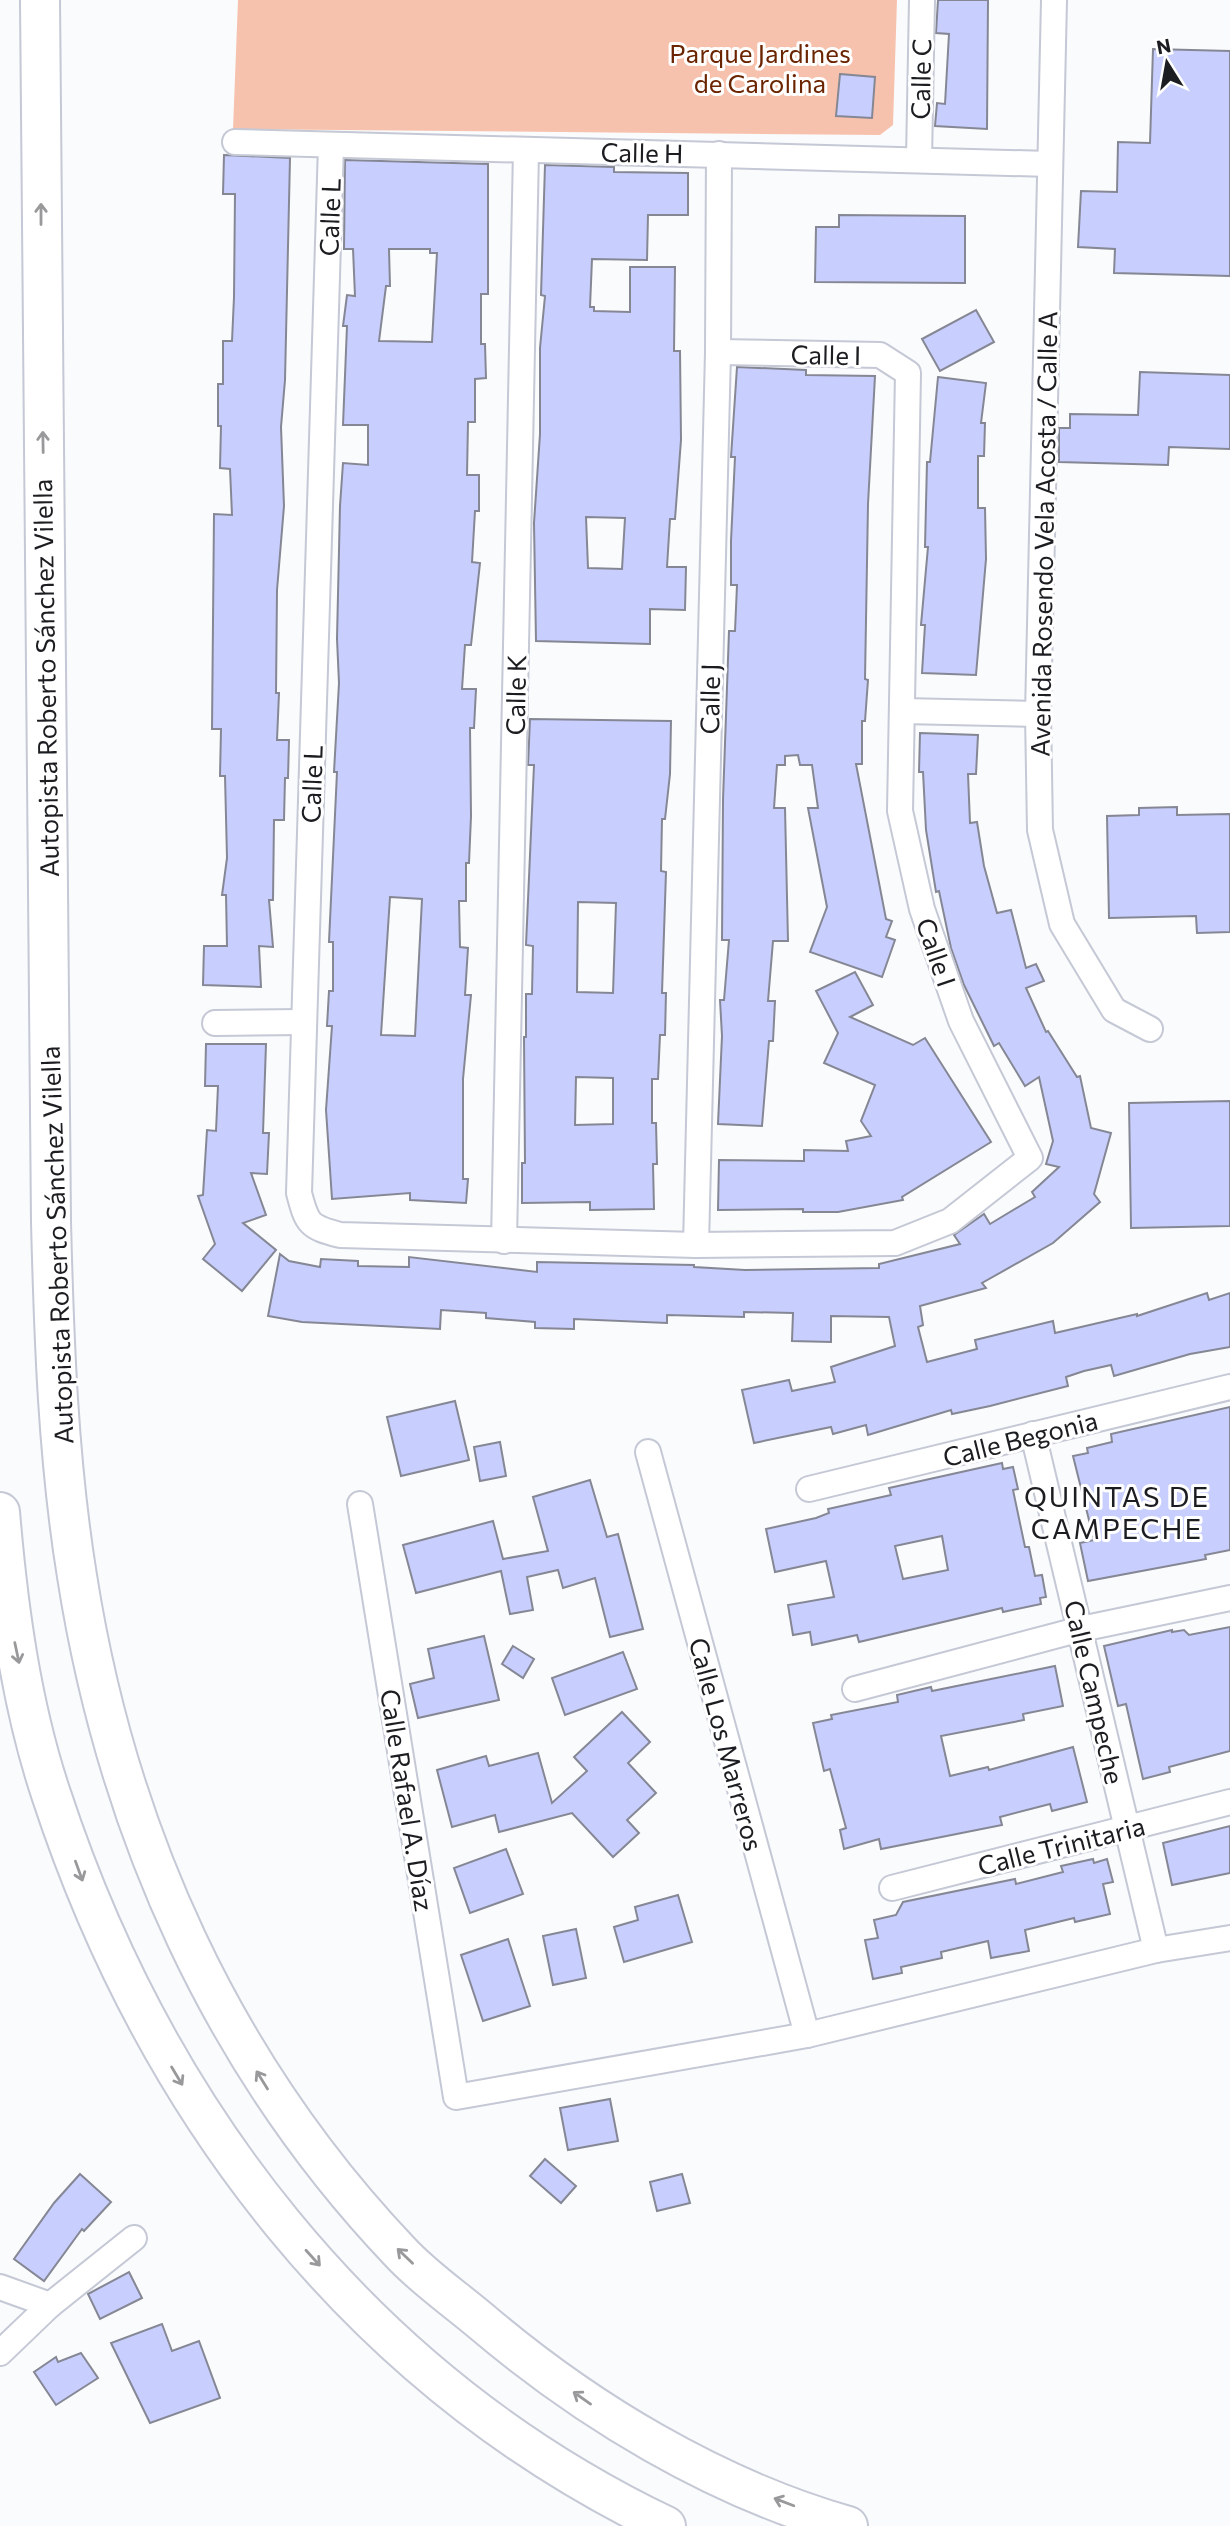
<svg xmlns="http://www.w3.org/2000/svg" width="1230" height="2526" font-family="Commissioner,sans-serif">
<style>
.green{fill:#f7c2ad}
.building{fill:#c8cffe;stroke:#858794;stroke-width:2;fill-rule:evenodd}
.lines{fill:none;stroke-linecap:round;stroke-linejoin:round}
.street-casing{stroke:#c5c8d5;stroke-width:28}
.highway-casing{stroke:#c5c8d5;stroke-width:42}
.street{stroke:#fff;stroke-width:24}
.highway{stroke:#fff;stroke-width:38}
.oneway{stroke:#99999b}
.labels{text-anchor:middle;dominant-baseline:central;stroke-width:6;stroke-linejoin:round;paint-order:stroke}
.park-label{font-size:26px;fill:#6b2400;stroke:#fff}
.street-label{font-size:26px;fill:#1c1d21;stroke:#fff}
.neighbourhood-label{font-size:28px;letter-spacing:2px;fill:#1c1d21;stroke:#fff}
</style>
<rect width="100%" height="100%" fill="#fafbfd"/>
<path class="green" d="M238,0H897L893,125L880,135L233,129Z"/>
<g class="building">
<path d="M938,0H988L987,129L935,126L937,103L945,104L949,34L936,33Z"/>
<path d="M1153,49L1230,51V276L1114,273L1115,249L1078,247L1081,191L1117,192L1118,142L1150,143Z"/>
<path d="M840,74L875,77L872,118L836,116Z"/>
<path d="M224,155L290,158L285,380L281,427L284,506L277,590L276,693H279L277,740H289L288,778H285L284,820H274L273,900H269L273,947L259,946L261,987L203,985L204,946H227L226,895H222L227,858L225,776H220L221,729H212L214,514L232,515L230,469L220,468L221,426H218V384H223V341H232L234,297L235,194H223Z"/>
<path d="M345,160L488,164V294H481V344H485L486,378L475,379V422H468L467,475H479V511H475L472,562L480,563L471,645H465L462,689H476L474,728H470L471,816L469,863H466V901H459L460,947L468,948L465,995H471L463,1079V1179H468L466,1203L410,1200V1193L332,1199L326,1110L332,1026H327L329,991H333V942H329L337,772H334L339,683L337,639L340,506L343,463L368,465V425H343L347,326H343L347,295L355,296L353,249H344ZM389,249H430V253H437L432,342L379,341L386,286H390ZM390,897L422,899L415,1036L381,1035Z"/>
<path d="M545,165L614,167V172L688,173V215H648L647,260L592,259L590,307H594V311L630,312V267H675L674,351H680L681,440L675,519H670L667,567H686L685,610L650,609V644L536,641L534,523L540,434V348L545,296L541,295ZM586,517L625,518L622,569L588,568Z"/>
<path d="M839,215L965,216V283L815,282L816,227H839Z"/>
<path d="M976,310L994,342L940,371L922,339Z"/>
<path d="M737,367L806,370V375L875,376L868,504L865,679L868,680L865,721H862V764H856L886,919L892,921L886,937L895,940L882,977L810,952L827,907L808,808H818L812,765H800L798,755L785,756V765H777L774,808H785L788,941H773L768,1001H775L773,1041H769L762,1126L718,1124L722,1036L720,1000H724L729,940H722L723,800L729,631H735L737,585H731V541L735,457H731Z"/>
<path d="M1140,372L1230,375V449L1169,447L1168,465L1059,462V428H1070V414L1138,415Z"/>
<path d="M938,377L986,383L981,423H985L984,456H978V508H985L986,559L976,675L922,673L925,625H921L928,547H925L927,462H930Z"/>
<path d="M530,719L671,721L670,774L665,819H662L661,871L666,872L662,993H666L665,1035H660L658,1079H652V1123H656L657,1164H653L654,1209L590,1210V1202L522,1203V1163H525L524,1037H526V994H532L533,946L526,945L534,765H528ZM578,902L616,903L613,993L577,992ZM576,1077L613,1078V1124L575,1125Z"/>
<path d="M920,733L978,735L976,774H968L970,823L977,822L984,866L997,913L1011,910L1026,968L1036,964L1044,981L1026,988L1046,1032L1048,1031L1077,1077L1080,1076L1091,1128L1111,1133L1094,1194L1100,1202L1053,1243L982,1283L986,1288L920,1306L923,1325L918,1327L927,1362L977,1349L975,1340L1053,1321L1055,1333L1137,1314V1316L1207,1293L1209,1300L1230,1293V1347L1190,1354L1114,1376L1111,1365L1084,1371L1066,1377L1068,1386L990,1406L952,1414L951,1410L868,1435L866,1425L833,1434L831,1427L754,1443L742,1390L789,1380L792,1391L835,1382L831,1367L895,1346L889,1317L831,1316V1342L792,1341L793,1313L744,1312V1317L667,1315V1323L574,1319V1329L535,1328V1322L486,1318V1313L441,1310L440,1329L302,1322L268,1316L280,1254L289,1261L320,1267L321,1259L358,1261V1266L409,1267V1257L537,1272V1262L694,1265V1267L745,1270L879,1268V1264L960,1244L954,1235L984,1214L990,1224L1035,1197L1032,1192L1059,1167L1046,1164L1053,1141L1039,1077L1025,1086L999,1043L994,1046L964,985L951,948L939,891L936,892L926,830L923,772H919Z"/>
<path d="M1177,807V815L1230,814V932L1197,933L1196,916L1109,918L1107,816L1139,815V808Z"/>
<path d="M855,972L873,1005L850,1017L913,1045L925,1038L991,1142L902,1197L903,1200L838,1212H803V1209L718,1210L719,1160L804,1161V1150L848,1151L846,1141L871,1136L861,1121L875,1085L824,1063L838,1033L816,991Z"/>
<path d="M206,1044H266L263,1133H269L267,1174L251,1173L266,1215L243,1223L276,1250L242,1291L203,1259L215,1244L198,1196L203,1195L207,1130L216,1131L218,1086H205Z"/>
<path d="M1230,1101V1226L1131,1228L1129,1103Z"/>
<path d="M455,1401L469,1460L401,1476L387,1417Z"/>
<path d="M1230,1407V1550L1205,1555L1206,1559L1088,1581L1080,1543L1094,1540L1073,1456L1088,1453L1087,1448L1112,1442L1111,1434Z"/>
<path d="M500,1442L506,1476L480,1481L474,1447Z"/>
<path d="M1002,1463L1003,1469L1013,1467L1018,1489L1013,1490L1025,1547H1029L1035,1576L1042,1575L1046,1597L1040,1598L1041,1604L1003,1612L1002,1608L859,1642L857,1635L812,1645L810,1632L793,1635L788,1605L834,1597L826,1561L775,1572L766,1529L816,1518L829,1513L828,1509L891,1495L889,1488ZM942,1536L948,1570L903,1579L895,1546Z"/>
<path d="M590,1480L607,1537L618,1534L643,1629L610,1637L595,1578L563,1588L558,1570L527,1577L533,1610L510,1614L501,1571L416,1593L403,1545L493,1521L503,1559L548,1551L533,1497Z"/>
<path d="M1230,1627V1751L1169,1767L1170,1772L1143,1779L1126,1704L1118,1706L1104,1646L1172,1630V1632L1184,1630L1189,1635Z"/>
<path d="M484,1636L499,1700L418,1718L410,1684L434,1678L428,1649Z"/>
<path d="M513,1646L534,1659L523,1678L502,1664Z"/>
<path d="M623,1652L637,1689L565,1715L552,1678Z"/>
<path d="M1055,1666L1063,1706L1023,1714L1024,1720L941,1736L950,1776L988,1767L989,1770L1073,1747L1087,1802L1052,1811L1050,1804L1000,1817L1002,1825L881,1849L879,1839L844,1849L840,1830L846,1828L830,1769L824,1771L813,1723L832,1719L831,1715L898,1702L897,1695L931,1687L932,1691Z"/>
<path d="M622,1712L650,1742L628,1763L656,1793L627,1820L639,1833L613,1857L572,1813L499,1832L495,1815L452,1827L437,1770L486,1756L489,1766L538,1753L552,1803L587,1771L574,1757Z"/>
<path d="M1230,1826V1873L1172,1885L1163,1843Z"/>
<path d="M506,1849L523,1894L470,1913L454,1868Z"/>
<path d="M1093,1859L1094,1863L1107,1859L1113,1882L1103,1884L1110,1914L1075,1922L1074,1918L1025,1930L1029,1951L991,1958L988,1941L941,1952L942,1958L901,1967L902,1973L873,1979L865,1940L878,1938L874,1920L896,1915L903,1902L1015,1879L1016,1884L1063,1872L1061,1866Z"/>
<path d="M678,1895L692,1942L624,1962L614,1927L638,1920L635,1907Z"/>
<path d="M576,1929L586,1978L553,1985L543,1936Z"/>
<path d="M508,1939L530,2006L483,2021L461,1955Z"/>
<path d="M610,2099L618,2141L568,2150L560,2108Z"/>
<path d="M545,2159L576,2186L561,2203L530,2176Z"/>
<path d="M80,2174L111,2202L84,2231L82,2229L44,2281L14,2259L54,2203Z"/>
<path d="M682,2174L690,2203L657,2211L650,2182Z"/>
<path d="M129,2272L142,2298L100,2319L88,2294Z"/>
<path d="M162,2324L172,2351L199,2341L220,2398L150,2423L111,2343Z"/>
<path d="M81,2353L98,2378L56,2405L34,2372L56,2357L58,2362Z"/>
</g>
<g class="lines">
<defs>
<g id="street">
<path d="M1054,0L1038,714L1040,830L1062,924L1114,1010L1150,1029"/>
<path d="M235,142L1050,164"/>
<path d="M331,145L299,1193C307,1224 309,1227 340,1235L696,1245L895,1243L950,1221L1030,1158L961,1021L922,909L900,811L908,373L880,355L718,352"/>
<path d="M919,159L922,0"/>
<path d="M902,711L1038,714"/>
<path d="M215,1023L303,1022"/>
<path d="M504,1241L526,150"/>
<path d="M696,1245L718,352L719,154"/>
<path d="M1033,1434L1156,1950"/>
<path d="M648,1452L807,2035"/>
<path d="M809,1489L1230,1387"/>
<path d="M360,1504L456,2097L807,2035L1156,1950L1230,1938"/>
<path d="M855,1689L1081,1629L1230,1598"/>
<path d="M892,1888L1230,1802"/>
<path d="M0,2287L50,2305"/>
<path d="M0,2353L50,2305L134,2238"/>
</g>
<g id="highway">
<path d="M40,0L51,1222C54,1340 58,1459 77,1576C117,1831 222,2065 400,2252C424,2278 455,2299 482,2322C587,2411 715,2488 848,2526"/>
<path d="M0,1512C8,1607 21,1704 51,1794C155,2111 361,2380 666,2526"/>
</g>
</defs>
<use href="#street" class="street-casing"/>
<use href="#highway" class="highway-casing"/>
<use href="#street" class="street"/>
<use href="#highway" class="highway"/>
</g>
<defs><path id="oneway-shaft" d="M-6 0H5M1.5-3L5.5 0L1.5 3" fill="none" stroke-width="1.6" stroke-linecap="round" stroke-linejoin="round" transform="scale(1.75)"/></defs>
<g class="oneway">
<use href="#oneway-shaft" transform="translate(41 214) rotate(-90)"/>
<use href="#oneway-shaft" transform="translate(43 442) rotate(-91)"/>
<use href="#oneway-shaft" transform="translate(17 1653) rotate(78)"/>
<use href="#oneway-shaft" transform="translate(79 1871) rotate(70)"/>
<use href="#oneway-shaft" transform="translate(177 2076) rotate(59)"/>
<use href="#oneway-shaft" transform="translate(262 2080) rotate(-122)"/>
<use href="#oneway-shaft" transform="translate(405 2256) rotate(-136)"/>
<use href="#oneway-shaft" transform="translate(313 2258) rotate(48)"/>
<use href="#oneway-shaft" transform="translate(582 2398) rotate(-145)"/>
<use href="#oneway-shaft" transform="translate(784 2502) rotate(-159)"/>
</g>
<g class="labels">
<g class="park-label">
<text x="760" y="52">Parque Jardines<tspan x="760" dy="30">de Carolina</tspan></text>
</g>
<g class="street-label">
<text transform="translate(920 79) rotate(-89)">Calle C</text>
<text transform="translate(642 152) rotate(1)">Calle H</text>
<text transform="translate(329 217) rotate(-88)">Calle L</text>
<text transform="translate(826 354) rotate(1)">Calle I</text>
<text transform="translate(1043 534) rotate(-89)">Avenida Rosendo Vela Acosta / Calle A</text>
<text transform="translate(45 678) rotate(-91)">Autopista Roberto Sánchez Vilella</text>
<text transform="translate(515 695) rotate(-89)">Calle K</text>
<text transform="translate(709 699) rotate(-89)">Calle J</text>
<text transform="translate(311 784) rotate(-88)">Calle L</text>
<text transform="translate(937 952) rotate(71)">Calle I</text>
<text transform="translate(56 1245) rotate(-92)">Autopista Roberto Sánchez Vilella</text>
<text transform="translate(1020 1438) rotate(-14)">Calle Begonia</text>
<text transform="translate(1095 1692) rotate(77)">Calle Campeche</text>
<text transform="translate(727 1744) rotate(75)">Calle Los Marreros</text>
<text transform="translate(408 1800) rotate(81)">Calle Rafael A. Díaz</text>
<text transform="translate(1061 1845) rotate(-14)">Calle Trinitaria</text>
</g>
<g class="neighbourhood-label">
<text x="1117" y="1496">QUINTAS DE<tspan x="1117" dy="32">CAMPECHE</tspan></text>
</g>
</g>
<g transform="translate(1167 63) rotate(349)" stroke="#ffffff" stroke-width="5" paint-order="stroke">
<path d="M0-5L12 26L0 18L-12 26Z" fill="#1c1d21"/>
<text y="-10" font-size="19" font-weight="bold" text-anchor="middle" fill="#1c1d21">N</text>
</g>
</svg>
